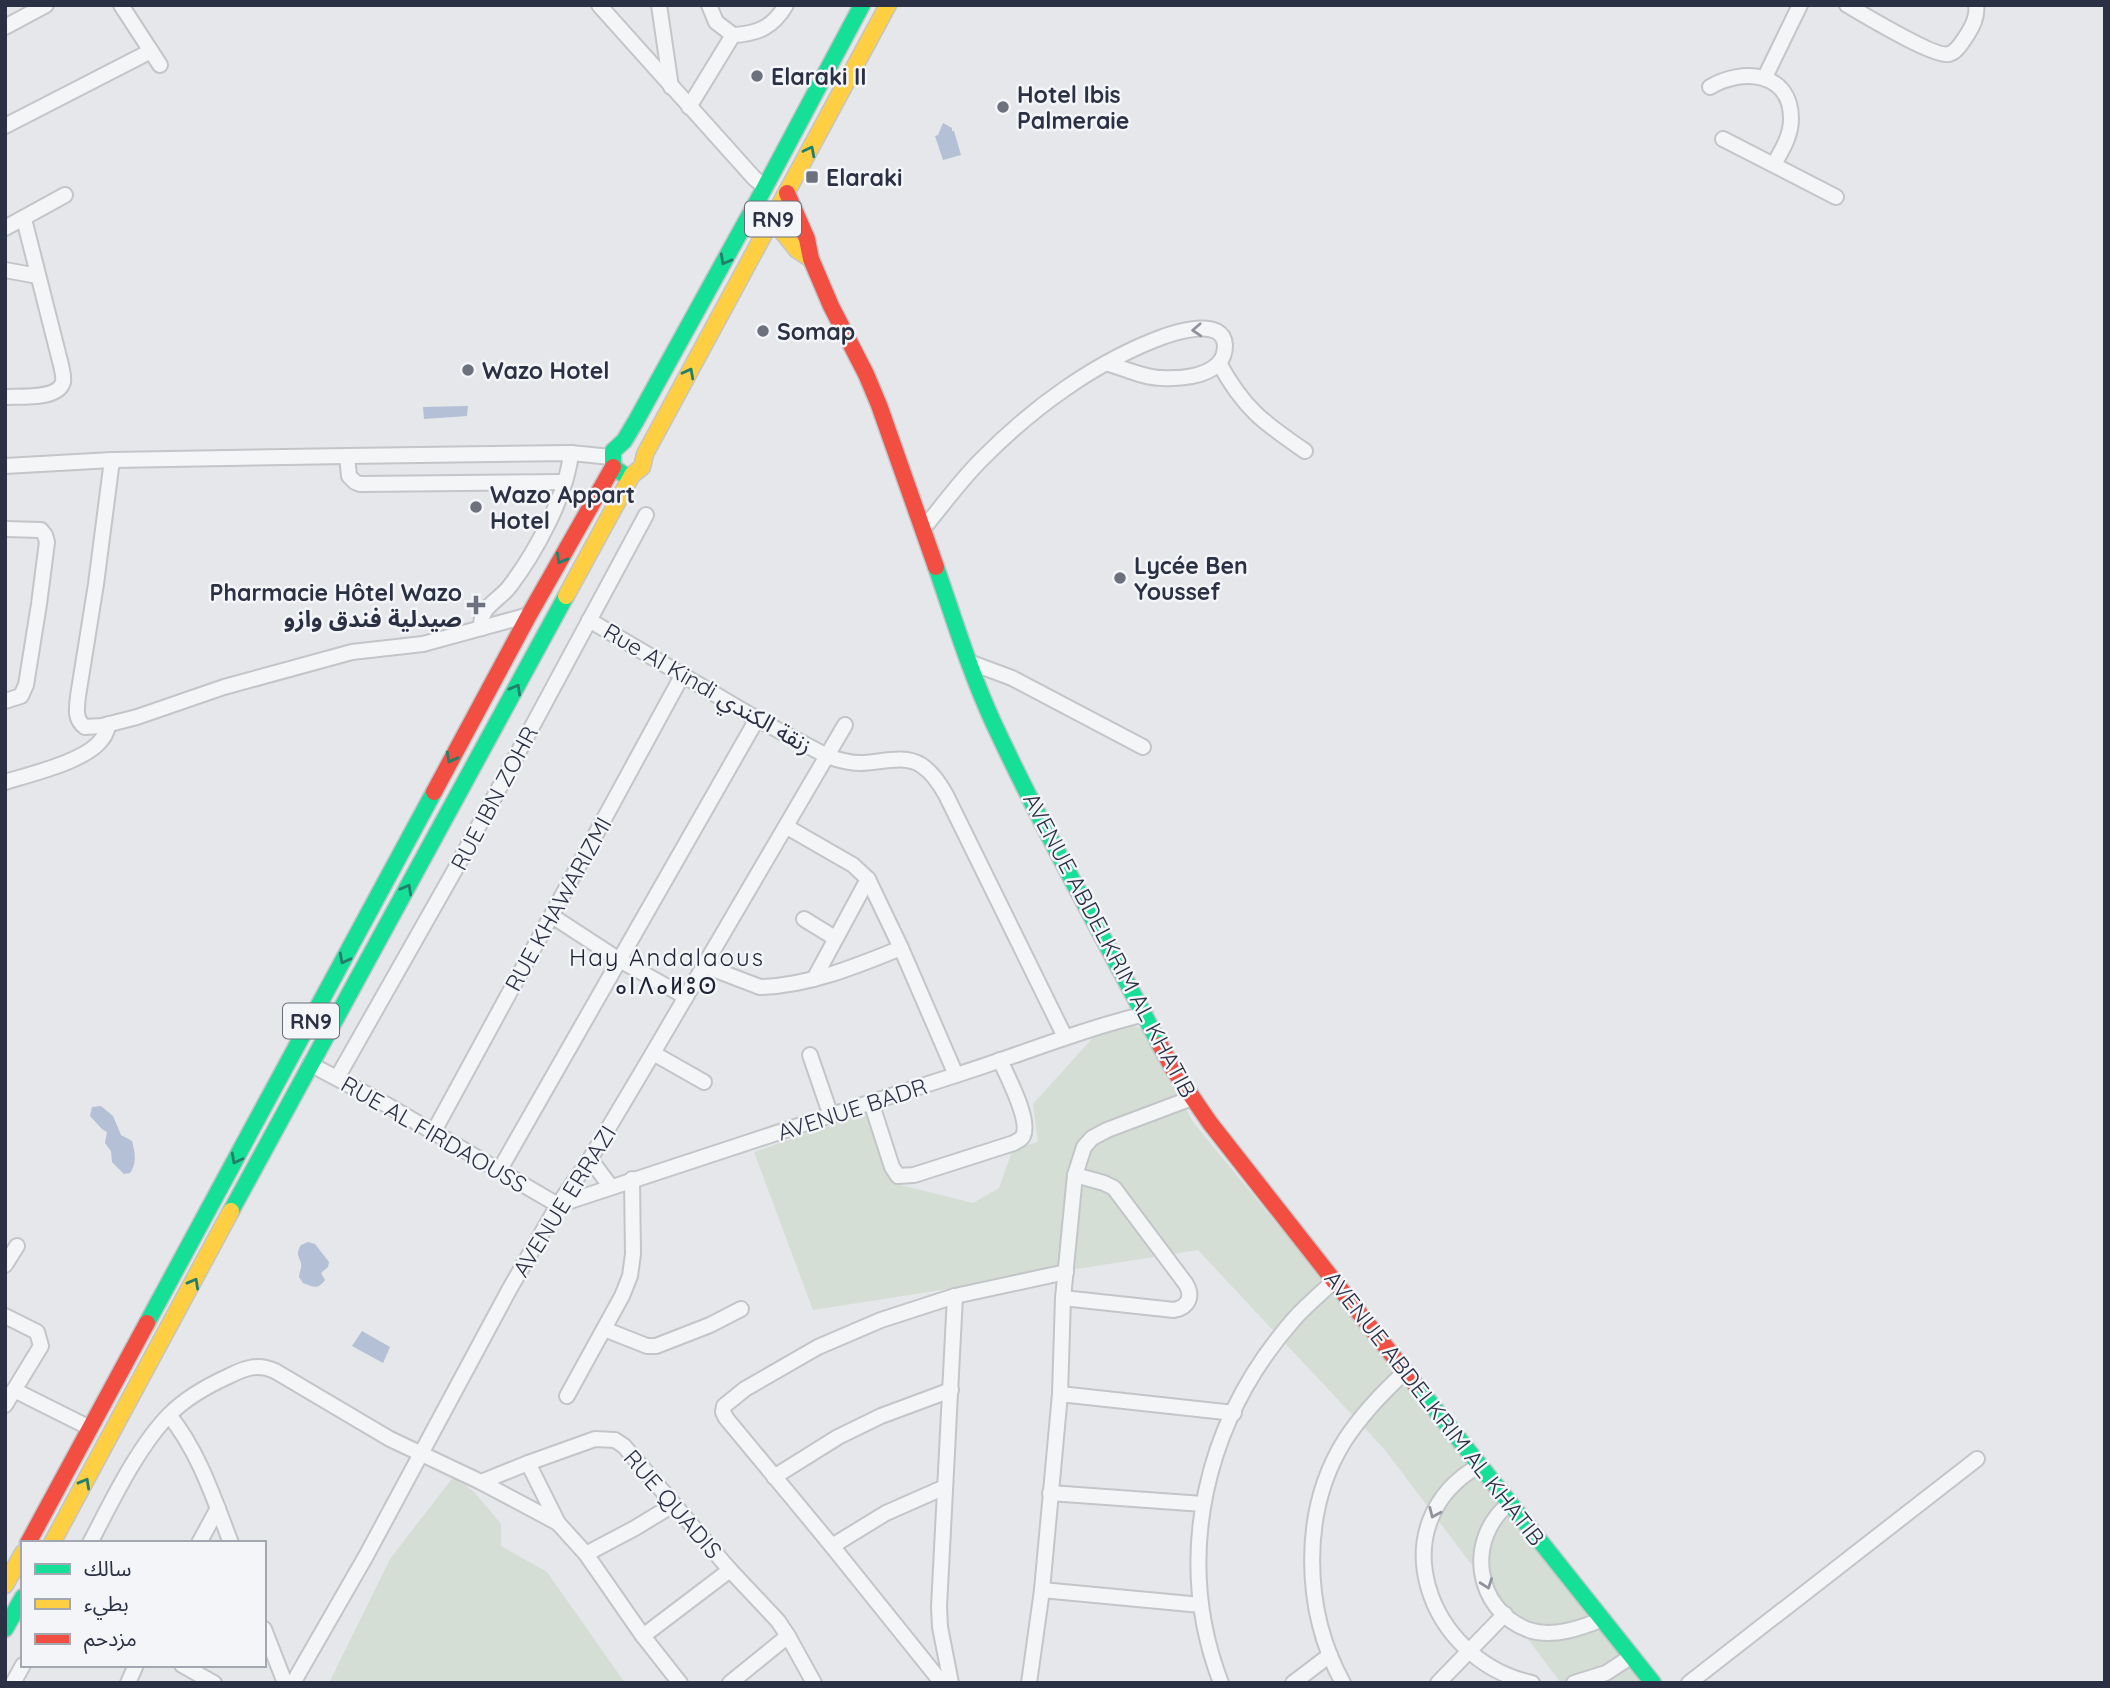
<svg xmlns="http://www.w3.org/2000/svg" width="2110" height="1688" font-family="Quicksand,'Noto Sans Arabic','Noto Sans Tifinagh',sans-serif">
<style>
.green{fill:#d4ded5}
.water{fill:#b3c0d5}
.lines{fill:none;stroke-linecap:round;stroke-linejoin:round}
.street-casing{stroke:#c3c5c8;stroke-width:18}
.fast-casing{stroke:#c3c5c8;stroke-width:19}
.slow-casing{stroke:#c3c5c8;stroke-width:19}
.jam-casing{stroke:#c3c5c8;stroke-width:19}
.street{stroke:#f4f5f7;stroke-width:14}
.fast{stroke:#16e098;stroke-width:16}
.slow{stroke:#ffcf43;stroke-width:16}
.jam{stroke:#f24e42;stroke-width:16}
.oneway{stroke:#22806a}
.oneway2{stroke:#90939e}
.poi-dot{fill:#6c717e;stroke:#f3f5f9;stroke-width:2.5}
.labels{text-anchor:middle;dominant-baseline:central;stroke-width:5;stroke-linejoin:round;paint-order:stroke}
.shield{fill:#f3f5f9;stroke:#676c7a;stroke-width:2}
.shield-label{font-size:21px;font-weight:bold;fill:#2b3144}
.poi-label{font-size:23px;font-weight:bold;fill:#2b3144;stroke:#f3f5f9;text-anchor:start}
.street-label{font-size:23px;fill:#2b3144;stroke:#f3f5f9}
.neighbourhood-label{font-size:24px;letter-spacing:2px;fill:#1d2335;stroke:#f3f5f9}
</style>
<rect width="100%" height="100%" fill="#e5e7ea"/>
<g class="green">
<path d="M1129,1024L1147,1031L1193,1122L1655,1683H1561L1385,1450L1198,1250L813,1310L754,1152L870,1111L896,1184L973,1203L999,1188L1013,1149L1038,1142L1033,1104L1099,1031Z"/>
<path d="M454,1476L475,1493L501,1524V1546L547,1572L625,1683H329L390,1559Z"/>
</g>
<g class="water">
<path d="M943,123L952,128V131H954L961,155L943,160L935,136L938,135Z"/>
<path d="M468,406L467,416L424,419L423,407Z"/>
<path d="M101,1106L113,1116L121,1135L132,1141C135,1152 137,1164 130,1173L124,1174L112,1162L111,1151L105,1143L107,1132L102,1129L90,1116L92,1107Z"/>
<path d="M308,1242L315,1244L329,1262L328,1267L321,1273L325,1280C318,1289 315,1288 303,1283L299,1277C299,1273 302,1268 301,1263C298,1255 296,1253 301,1245Z"/>
<path d="M362,1331L390,1347L383,1363L352,1346Z"/>
</g>
<g class="lines">
<defs>
<g id="street">
<path d="M121,5L160,65"/>
<path d="M599,5L754,178L765,187"/>
<path d="M659,5L671,87"/>
<path d="M709,5L716,22L733,35C758,34 773,27 786,5"/>
<path d="M1847,5C1863,14 1935,58 1949,54C1957,52 1962,42 1967,35C1973,26 1978,16 1976,5"/>
<path d="M5,27L46,5"/>
<path d="M1765,77L1800,5"/>
<path d="M1710,87C1742,68 1791,71 1791,119C1791,136 1782,150 1774,164"/>
<path d="M689,107L733,35"/>
<path d="M5,126L151,51"/>
<path d="M1723,139L1836,197"/>
<path d="M5,228L65,195"/>
<path d="M5,270L38,276"/>
<path d="M1219,363C1244,409 1264,423 1305,451"/>
<path d="M5,397C20,396 58,400 63,382C64,377 62,370 61,365L24,219"/>
<path d="M347,456L349,476L355,482L360,484L564,482"/>
<path d="M112,460L96,584L78,696C77,708 74,719 85,727L102,726L137,717L224,687L352,652L423,644L529,615"/>
<path d="M5,466L112,460L347,456L571,453L611,457"/>
<path d="M5,529L41,530L45,535L47,542L39,604L26,685L21,696L5,701"/>
<path d="M923,529C942,506 960,481 981,460C1032,408 1096,361 1165,336C1180,331 1223,318 1225,345C1225,352 1223,359 1218,364C1205,377 1179,379 1162,378C1143,378 1124,368 1106,363"/>
<path d="M589,620L757,719L827,756C838,760 849,763 860,763C879,763 904,754 921,765C932,772 940,784 946,795L1065,1037"/>
<path d="M482,628C477,608 500,600 510,586C535,553 567,495 571,453"/>
<path d="M969,662L1012,678L1143,747"/>
<path d="M5,782C31,774 87,761 102,739C106,735 107,729 109,724"/>
<path d="M787,827L853,865L868,879L901,948L956,1075"/>
<path d="M552,916L621,961L686,997"/>
<path d="M804,919L835,938"/>
<path d="M705,966L760,987C808,986 857,966 901,948"/>
<path d="M814,979L868,879"/>
<path d="M653,1053L704,1082"/>
<path d="M810,1055L831,1116"/>
<path d="M310,1064L387,1105L558,1205C689,1161 821,1118 953,1076C1017,1056 1079,1030 1145,1014"/>
<path d="M337,1078L456,868L646,515"/>
<path d="M871,1102L892,1167L898,1176L914,1175L1014,1143C1018,1140 1021,1140 1023,1136C1031,1120 1007,1076 1000,1060"/>
<path d="M433,1133L683,674"/>
<path d="M590,1159L611,1187"/>
<path d="M499,1171L757,719"/>
<path d="M5,1265L17,1246"/>
<path d="M1063,1298L1174,1310C1189,1307 1193,1296 1186,1284L1114,1188L1104,1183L1075,1175"/>
<path d="M5,1316L37,1332L41,1346L5,1405"/>
<path d="M604,1329L647,1346H656L710,1325L741,1309"/>
<path d="M14,1390L90,1428"/>
<path d="M1060,1394L1234,1413"/>
<path d="M567,1396L622,1296L630,1276L633,1254L632,1179"/>
<path d="M169,1415C199,1452 214,1499 231,1543"/>
<path d="M528,1463L558,1523L586,1554L643,1636L680,1683"/>
<path d="M1480,1465C1377,1523 1428,1661 1532,1683"/>
<path d="M774,1477L838,1437L881,1416L951,1390"/>
<path d="M481,1482L528,1463L595,1439L615,1440L624,1446L730,1570L778,1621L788,1636L814,1683"/>
<path d="M1050,1493L1203,1504"/>
<path d="M1510,1503C1465,1538 1474,1610 1529,1630C1553,1638 1581,1628 1603,1619"/>
<path d="M90,1543C111,1503 138,1446 170,1414C187,1397 207,1386 229,1376C245,1368 258,1363 275,1371L390,1439L481,1482L558,1523"/>
<path d="M199,1543L218,1508"/>
<path d="M832,1546L886,1513L945,1487"/>
<path d="M586,1554L635,1528L673,1505"/>
<path d="M1042,1590L1201,1605"/>
<path d="M264,1629L285,1683"/>
<path d="M643,1636L730,1570"/>
<path d="M182,1665L214,1683"/>
<path d="M13,1683L23,1665"/>
<path d="M128,1683L136,1665"/>
<path d="M293,1683L366,1556L509,1290L558,1205L590,1159L653,1053L845,725"/>
<path d="M730,1683L788,1636"/>
<path d="M942,1683L832,1546L726,1418L723,1412L724,1406L745,1389L818,1347L881,1320L955,1296L1066,1272"/>
<path d="M951,1683L940,1627L939,1607L955,1296"/>
<path d="M1029,1683L1042,1590L1060,1394L1063,1298L1075,1175L1084,1147L1092,1138L1107,1130L1192,1098"/>
<path d="M1221,1683C1172,1555 1206,1419 1295,1318C1307,1305 1321,1293 1334,1281"/>
<path d="M1293,1683L1330,1655"/>
<path d="M1343,1683C1303,1611 1300,1511 1345,1440C1362,1414 1383,1392 1406,1371"/>
<path d="M1438,1683L1505,1614"/>
<path d="M1574,1683L1606,1673L1632,1656"/>
<path d="M1689,1683L1977,1459"/>
</g>
<g id="fast">
<path d="M623,474L613,467V451L624,441L636,421L765,187L862,5"/>
<path d="M936,567C954,619 970,672 993,722C1044,832 1104,938 1160,1045"/>
<path d="M231,1211L566,596"/>
<path d="M147,1323L434,792"/>
<path d="M1415,1384L1653,1683"/>
<path d="M5,1629L23,1597"/>
</g>
<g id="slow">
<path d="M773,220L797,250L811,259"/>
<path d="M566,596L632,475L642,467L645,454L888,5"/>
<path d="M52,1543L231,1211"/>
<path d="M5,1585L23,1553"/>
</g>
<g id="jam">
<path d="M787,193L807,239L811,259L831,306L866,374L879,405L936,567"/>
<path d="M434,792L529,615L613,467"/>
<path d="M1160,1045L1173,1069L1210,1123L1415,1384"/>
<path d="M28,1543L147,1323"/>
</g>
</defs>
<use href="#street" class="street-casing"/>
<use href="#fast" class="fast-casing"/>
<use href="#slow" class="slow-casing"/>
<use href="#jam" class="jam-casing"/>
<use href="#street" class="street"/>
<use href="#fast" class="fast"/>
<use href="#slow" class="slow"/>
<use href="#jam" class="jam"/>
</g>
<defs><path id="oneway-chevron" d="M-2-3.5L2.5 0L-2 3.5" fill="none" stroke-width="1.6" stroke-linecap="round" stroke-linejoin="round" transform="scale(1.75)"/></defs>
<g class="oneway">
<use href="#oneway-chevron" transform="translate(810 151) rotate(-63)"/>
<use href="#oneway-chevron" transform="translate(725 260) rotate(119)"/>
<use href="#oneway-chevron" transform="translate(689 373) rotate(-62)"/>
<use href="#oneway-chevron" transform="translate(561 559) rotate(119)"/>
<use href="#oneway-chevron" transform="translate(516 689) rotate(-61)"/>
<use href="#oneway-chevron" transform="translate(451 758) rotate(118)"/>
<use href="#oneway-chevron" transform="translate(407 889) rotate(-61)"/>
<use href="#oneway-chevron" transform="translate(344 959) rotate(118)"/>
<use href="#oneway-chevron" transform="translate(236 1159) rotate(118)"/>
<use href="#oneway-chevron" transform="translate(194 1283) rotate(-61)"/>
<use href="#oneway-chevron" transform="translate(85 1483) rotate(-61)"/>
</g>
<g class="oneway2">
<use href="#oneway-chevron" transform="translate(1197 330) rotate(177)"/>
<use href="#oneway-chevron" transform="translate(1434 1513) rotate(114)"/>
<use href="#oneway-chevron" transform="translate(1487 1584) rotate(70)"/>
</g>
<g class="poi-dot">
<circle cx="757" cy="76" r="7"/>
<circle cx="1003" cy="107" r="7"/>
<rect x="805" y="170" width="14" height="14" rx="3.5"/>
<circle cx="763" cy="331" r="7"/>
<circle cx="468" cy="370" r="7"/>
<circle cx="476" cy="507" r="7"/>
<circle cx="1120" cy="578" r="7"/>
<path d="M472.5 594.5h7v7h7v7h-7v7h-7v-7h-7v-7h7z"/>
</g>
<g class="labels">
<g class="shield">
<rect x="745" y="201.5" width="56" height="35" rx="5"/>
<rect x="283" y="1003.5" width="56" height="35" rx="5"/>
</g>
<g class="shield-label">
<text x="773" y="219">RN9</text>
<text x="311" y="1021">RN9</text>
</g>
<g class="poi-label">
<text x="771" y="76">Elaraki II</text>
<text x="1017" y="94">Hotel Ibis<tspan x="1017" dy="26">Palmeraie</tspan></text>
<text x="826" y="177">Elaraki</text>
<text x="777" y="331">Somap</text>
<text x="482" y="370">Wazo Hotel</text>
<text x="490" y="494">Wazo Appart<tspan x="490" dy="26">Hotel</tspan></text>
<text x="1134" y="565">Lycée Ben<tspan x="1134" dy="26">Youssef</tspan></text>
<text x="462" y="592" text-anchor="end">Pharmacie Hôtel Wazo<tspan x="462" dy="26">صيدلية فندق وازو</tspan></text>
</g>
<g class="street-label">
<text transform="translate(708 688) rotate(30)">Rue Al Kindi زنقة الكندي</text>
<text transform="translate(494 798) rotate(-62)">RUE IBN ZOHR</text>
<text transform="translate(558 904) rotate(-61)">RUE KHAWARIZMI</text>
<text transform="translate(1110 945) rotate(62)">AVENUE ABDELKRIM AL KHATIB</text>
<text transform="translate(852 1109) rotate(-18)">AVENUE BADR</text>
<text transform="translate(434 1134) rotate(30)">RUE AL FIRDAOUSS</text>
<text transform="translate(564 1201) rotate(-58)">AVENUE ERRAZI</text>
<text transform="translate(1435 1408) rotate(52)">AVENUE ABDELKRIM AL KHATIB</text>
<text transform="translate(673 1504) rotate(49)">RUE QUADIS</text>
</g>
<g class="neighbourhood-label">
<text x="667" y="957">Hay Andalaous<tspan x="667" dy="28">ⴰⵏⴷⴰⵍⵓⵙ</tspan></text>
</g>
</g>
<rect width="2110" height="1688" fill="none" stroke="#2b3144" stroke-width="14"/>
<rect x="21" y="1541" width="245" height="126" fill="#f3f5f9" stroke="#a3a7b1" stroke-width="2"/>
<rect x="35" y="1564" width="35" height="10" fill="#16e098" stroke="#a3a7b1" stroke-width="2"/>
<text x="84" y="1576" font-size="21" fill="#2b3144">سالك</text>
<rect x="35" y="1599" width="35" height="10" fill="#ffcf43" stroke="#a3a7b1" stroke-width="2"/>
<text x="84" y="1611" font-size="21" fill="#2b3144">بطيء</text>
<rect x="35" y="1634" width="35" height="10" fill="#f24e42" stroke="#a3a7b1" stroke-width="2"/>
<text x="84" y="1646" font-size="21" fill="#2b3144">مزدحم</text>
</svg>
